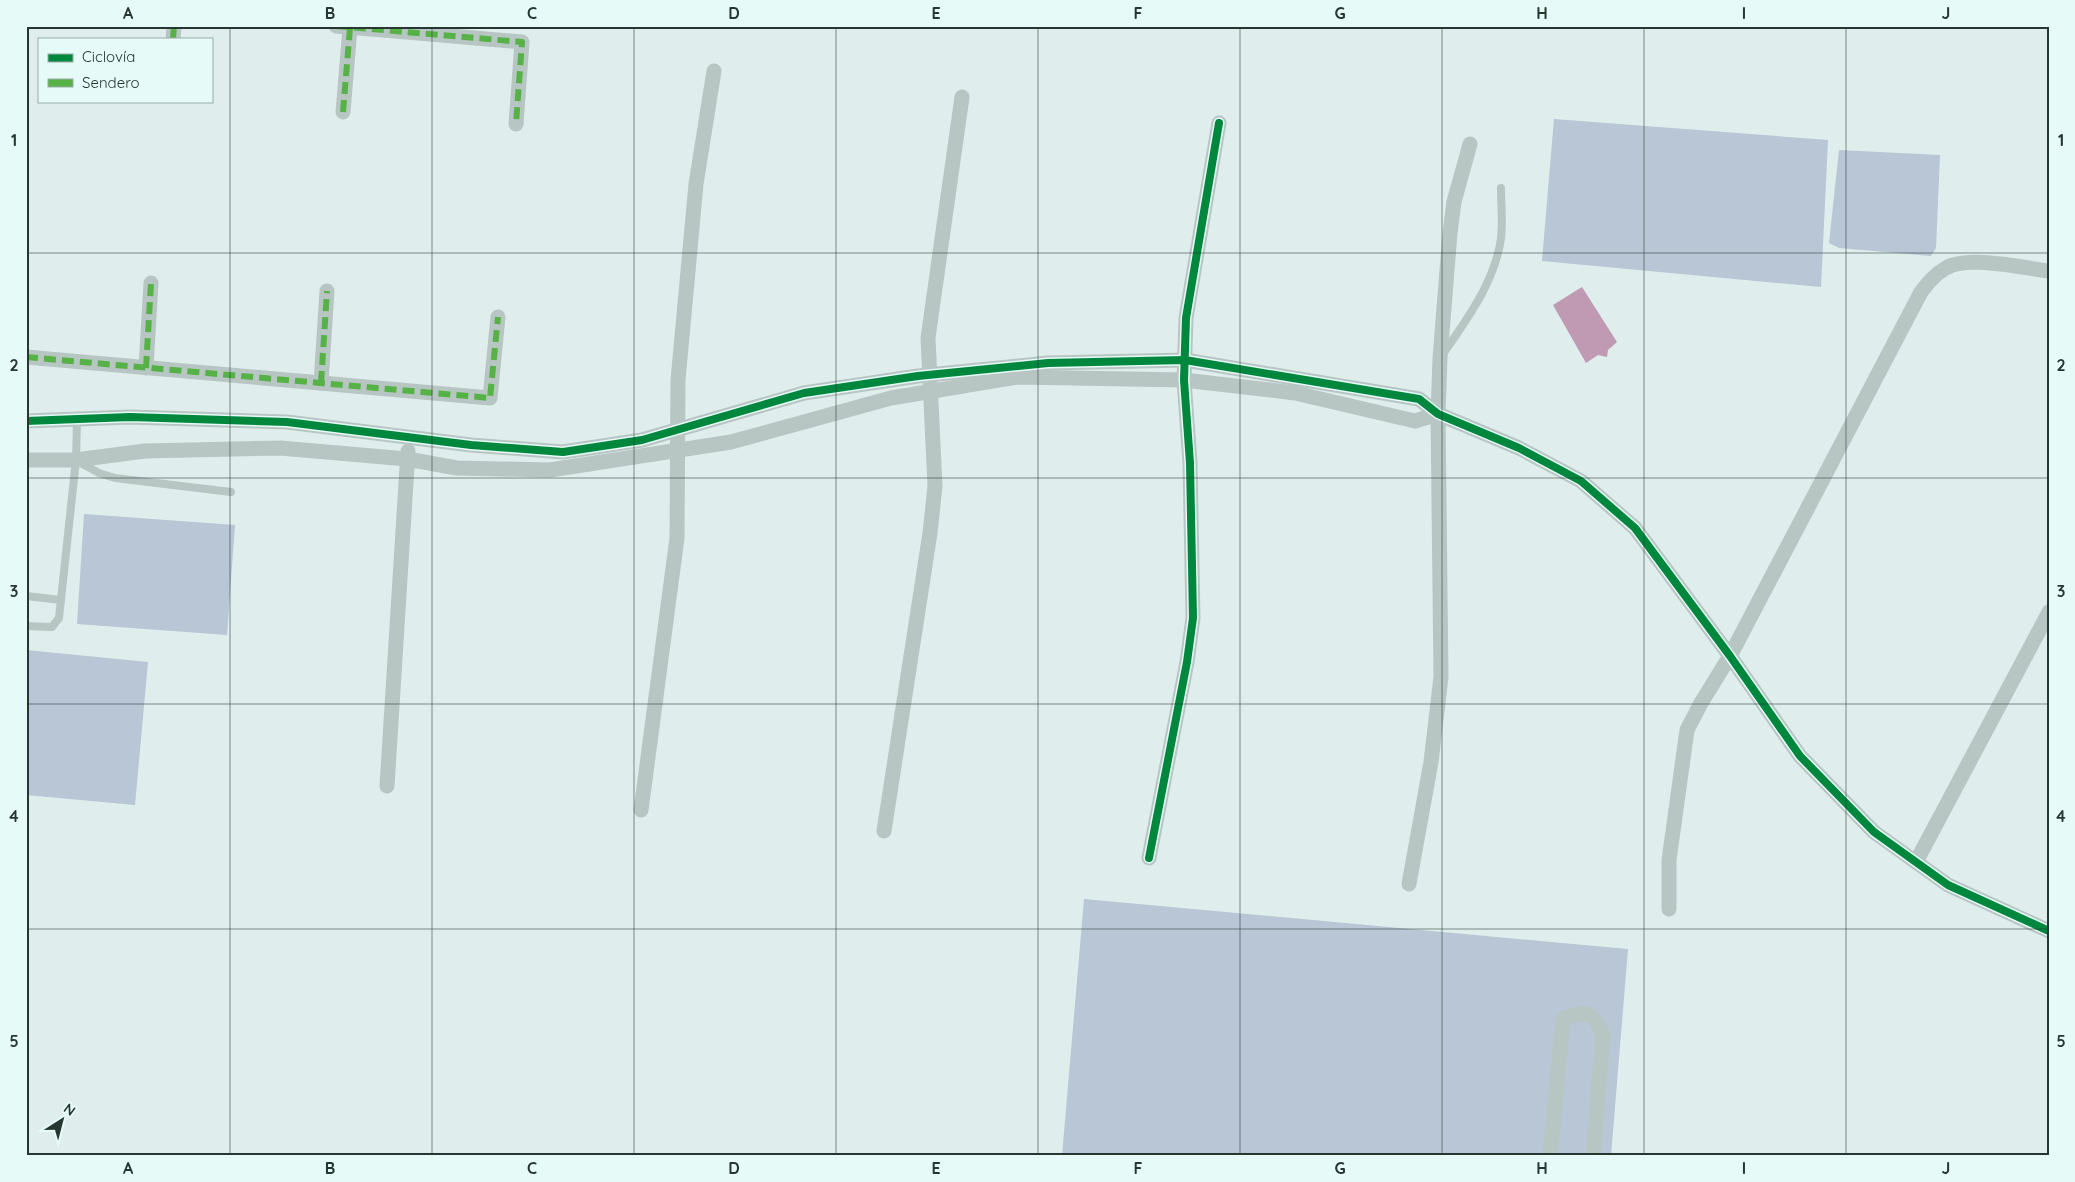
<svg xmlns="http://www.w3.org/2000/svg" width="2075" height="1182" font-family="Quicksand,sans-serif">
<style>
.green{fill:#b8c6d5}
.water{fill:#c09ab3}
.lines{fill:none;stroke-linecap:round;stroke-linejoin:round}
.service{stroke:#b8c6c3;stroke-width:8}
.minor{stroke:#b8c6c3;stroke-width:15}
.quiet{stroke:#56b246;stroke-width:6;stroke-dasharray:12 6;stroke-linecap:butt}
.cycleway-casing{stroke:#e6faf8;stroke-width:11}
.cycleway{stroke:#00873e;stroke-width:8}
.grid{fill:none;stroke:#263731;stroke-width:1;stroke-opacity:0.55}
.neatline{fill:none;stroke:#263731;stroke-width:2}
.grid-label{font-size:16px;text-anchor:middle;font-weight:bold;fill:#263731}
</style>
<rect width="100%" height="100%" fill="#dfedec"/>
<g class="green">
<path d="M1554,119L1828,140L1821,287L1542,261Z"/>
<path d="M1839,150L1940,155L1936,248L1931,256L1839,248L1829,243Z"/>
<path d="M84,514L235,525L227,635L77,624Z"/>
<path d="M26,650L148,662L135,805L26,795Z"/>
<path d="M1084,899L1628,949L1611,1156H1062Z"/>
</g>
<path class="water" d="M1582,287L1617,342L1608,350L1607,357L1598,355L1586,363L1553,305Z"/>
<g class="lines">
<g class="service">
<path d="M1443,354C1467,319 1495,282 1501,238C1503,222 1501,205 1501,188"/>
<path d="M79,462L99,473L115,478L231,492"/>
<path d="M26,596L61,600"/>
<path d="M26,626L52,627L59,618L76,460L77,420"/>
</g>
<g class="minor">
<path d="M336,26L522,42L516,124"/>
<path d="M173,39L174,26"/>
<path d="M343,112L350,28"/>
<path d="M26,357L490,398L498,317"/>
<path d="M146,368L151,283"/>
<path d="M321,383L327,291"/>
<path d="M26,421L130,417L287,422L471,445L563,452L642,440L804,393L918,376L1048,363L1185,360L1419,399L1438,414L1519,448L1581,481L1635,528L1730,656L1800,756L1874,832L1948,885L2049,931"/>
<path d="M26,460H76L145,451L280,448L407,459L457,468L550,470L731,442L891,398L1018,377L1184,380L1295,393L1415,421L1438,414"/>
<path d="M387,786L408,451"/>
<path d="M641,810L677,538L678,380L696,184L714,71"/>
<path d="M884,831L930,533L935,486L928,338L962,97"/>
<path d="M1149,858L1187,662L1193,618L1190,463L1184,380L1186,318L1219,123"/>
<path d="M1916,862L2049,612"/>
<path d="M1409,884L1431,762L1441,677L1438,414L1440,358L1450,233L1454,202L1470,144"/>
<path d="M1669,909V860L1687,730L1701,703L1730,656L1921,292C1928,283 1935,274 1946,268C1968,255 2023,268 2049,271"/>
<path d="M1550,1156L1563,1019C1586,1009 1593,1012 1603,1035L1593,1156"/>
</g>
<g class="quiet">
<path d="M336,26L522,42L516,124"/>
<path d="M173,39L174,26"/>
<path d="M343,112L350,28"/>
<path d="M26,357L490,398L498,317"/>
<path d="M146,368L151,283"/>
<path d="M321,383L327,291"/>
</g>
<defs>
<g id="cycleway">
<path d="M26,421L130,417L287,422L471,445L563,452L642,440L804,393L918,376L1048,363L1185,360L1419,399L1438,414L1519,448L1581,481L1635,528L1730,656L1800,756L1874,832L1948,885L2049,931"/>
<path d="M1149,858L1187,662L1193,618L1190,463L1184,380L1186,318L1219,123"/>
</g>
</defs>
<use href="#cycleway" class="cycleway-casing"/>
<use href="#cycleway" class="cycleway"/>
</g>
<path class="grid" d="M230,26V1156M432,26V1156M634,26V1156M836,26V1156M1038,26V1156M1240,26V1156M1442,26V1156M1644,26V1156M1846,26V1156M26,253H2049M26,478H2049M26,704H2049M26,929H2049"/>
<rect width="2075" height="1182" fill="none" stroke="#e6faf8" stroke-width="55"/>
<rect x="38" y="38" width="175" height="65" fill="#e6faf8" stroke="#99aca8"/>
<rect x="48" y="54" width="25" height="8" fill="#00873e" stroke="#99aca8"/>
<text x="82" y="62" font-size="15" fill="#263731">Ciclovía</text>
<rect x="48" y="79" width="25" height="8" fill="#56b246" stroke="#99aca8"/>
<text x="82" y="88" font-size="15" fill="#263731">Sendero</text>
<g transform="translate(62 1120) rotate(36)" stroke="#e6faf8" stroke-width="4" paint-order="stroke">
<path d="M0-4L9 19L0 12L-9 19Z" fill="#263731"/>
<text y="-8" font-size="14" font-weight="bold" text-anchor="middle" fill="#263731">N</text>
</g>
<rect x="28" y="28" width="2020" height="1126" class="neatline"/>
<g class="grid-label">
<text x="128" y="19">A</text>
<text x="330" y="19">B</text>
<text x="532" y="19">C</text>
<text x="734" y="19">D</text>
<text x="936" y="19">E</text>
<text x="1138" y="19">F</text>
<text x="1340" y="19">G</text>
<text x="1542" y="19">H</text>
<text x="1744" y="19">I</text>
<text x="1946" y="19">J</text>
<text x="14" y="146">1</text>
<text x="2061" y="146">1</text>
<text x="14" y="371">2</text>
<text x="2061" y="371">2</text>
<text x="14" y="597">3</text>
<text x="2061" y="597">3</text>
<text x="14" y="822">4</text>
<text x="2061" y="822">4</text>
<text x="14" y="1047">5</text>
<text x="2061" y="1047">5</text>
<text x="128" y="1174">A</text>
<text x="330" y="1174">B</text>
<text x="532" y="1174">C</text>
<text x="734" y="1174">D</text>
<text x="936" y="1174">E</text>
<text x="1138" y="1174">F</text>
<text x="1340" y="1174">G</text>
<text x="1542" y="1174">H</text>
<text x="1744" y="1174">I</text>
<text x="1946" y="1174">J</text>
</g>
</svg>
